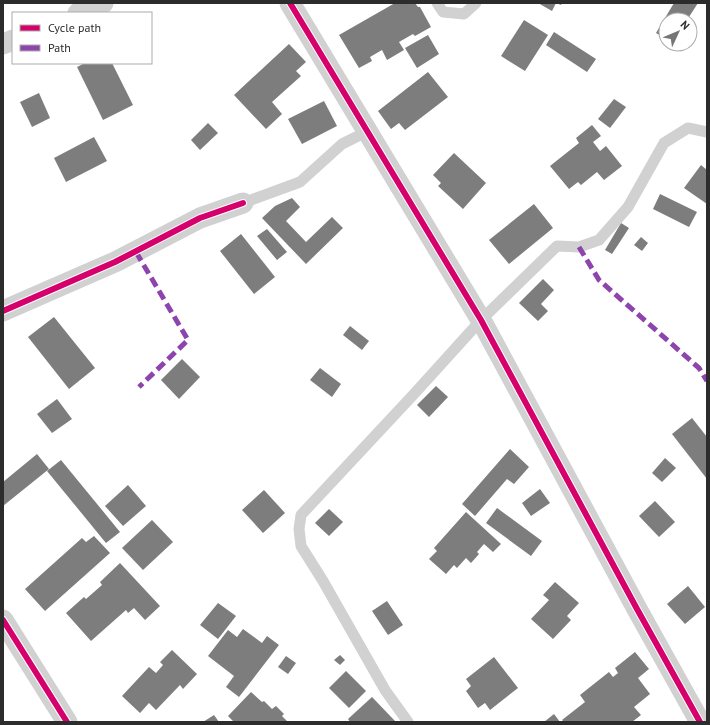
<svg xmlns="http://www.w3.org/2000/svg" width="710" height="725" font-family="'PT Sans',sans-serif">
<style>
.building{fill:#7d7d7d}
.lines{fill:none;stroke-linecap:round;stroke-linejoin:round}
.lane{stroke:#d1d1d1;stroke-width:11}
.street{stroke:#d1d1d1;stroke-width:21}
.quiet{stroke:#8e44ad;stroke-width:5;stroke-dasharray:10 5;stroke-linecap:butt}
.cycleway-casing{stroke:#fff;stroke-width:8}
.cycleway{stroke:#d6006c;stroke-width:6}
</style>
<rect width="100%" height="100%" fill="#fff"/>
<g class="building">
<path d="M395,3H415L418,7H420L431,27L415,36L413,34L399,42L404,50L387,60L382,50L370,57L372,61L359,68L339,35Z"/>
<path d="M538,3H562L561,5L556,3L552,11Z"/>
<path d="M674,3H698L687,20H666V39L656,33Z"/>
<path d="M524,20L548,35L525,71L501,56Z"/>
<path d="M554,32L596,59L587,72L546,45Z"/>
<path d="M428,35L439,54L417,68L405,48Z"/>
<path d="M289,44L306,62L296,71L301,76L272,102L282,114L266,129L234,95Z"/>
<path d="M85,63H112L133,105L103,120L77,67Z"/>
<path d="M428,72L448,97L405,130L399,123L391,129L378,111Z"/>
<path d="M39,93L50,118L32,127L20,102Z"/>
<path d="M614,99L626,107L610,128L598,119Z"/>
<path d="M324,101L337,126L302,144L288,119Z"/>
<path d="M208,123L218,133L200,150L191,140Z"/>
<path d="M592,125L601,136L593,142L600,151L606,146L622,166L604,180L597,172L581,185L578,182L569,189L550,166L579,143L576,138Z"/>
<path d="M94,137L107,161L66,182L54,158Z"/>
<path d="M454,153L486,183L463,209L438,186L441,183L433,175Z"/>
<path d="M701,165L707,170V204L684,188Z"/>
<path d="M660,194L697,212L689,227L653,209Z"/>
<path d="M292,198L300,207L286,221L306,242L332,217L343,228L306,264L262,218L275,206Z"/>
<path d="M534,204L553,228L509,264L489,240Z"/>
<path d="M621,223L629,228L612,254L605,250Z"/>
<path d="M267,229L287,252L277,260L257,236Z"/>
<path d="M241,234L275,277L254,294L220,251Z"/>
<path d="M641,237L648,243L642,251L634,245Z"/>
<path d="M543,279L554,290L541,304L548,311L538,321L519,303Z"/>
<path d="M54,317L95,368L69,389L28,337Z"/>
<path d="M350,326L369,341L362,350L343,335Z"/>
<path d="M182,359L200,377L179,399L161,380Z"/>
<path d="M320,368L341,384L332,397L310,380Z"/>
<path d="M436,386L448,397L429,417L417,405Z"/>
<path d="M57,399L72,419L52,433L37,414Z"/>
<path d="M692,418L707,437V479L672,434Z"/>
<path d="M510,449L529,467L514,484L507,479L475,516L462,504Z"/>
<path d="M37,454L49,469L3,506V482Z"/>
<path d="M665,458L676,468L662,482L652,473Z"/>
<path d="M61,460L120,532L106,543L47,471Z"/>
<path d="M128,485L146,506L123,526L105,506Z"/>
<path d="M540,489L550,503L531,516L522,503Z"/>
<path d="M264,490L285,513L263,533L242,510Z"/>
<path d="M655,501L675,522L659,537L639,516Z"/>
<path d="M497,508L542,541L531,556L486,523Z"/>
<path d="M329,509L343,522L329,536L315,523Z"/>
<path d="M466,512L501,544L493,552L484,544L477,552L479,554L471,563L466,558L457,568L454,565L446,574L429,559L437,551L434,548Z"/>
<path d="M152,520L173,542L143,570L122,548Z"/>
<path d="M94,536L110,553L45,611L25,589L82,538L86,542Z"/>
<path d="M120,563L160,606L145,620L134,608L128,613L126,610L91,641L66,613L84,597L86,599L102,585L100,582Z"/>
<path d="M555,582L579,603L567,616L571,620L553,639L531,619L549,600L543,595Z"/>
<path d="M688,586L705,607L685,624L667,604Z"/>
<path d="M387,601L403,625L388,635L372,611Z"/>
<path d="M218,603L236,616L218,639L200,625Z"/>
<path d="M243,629L262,643L267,636L279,645L239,697L226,687L234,676L208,656L228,630L237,637Z"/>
<path d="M172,650L197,674L183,689L180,685L156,710L149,703L140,713L122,696L149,667L156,673L163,665L160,662Z"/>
<path d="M635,652L649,669L638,678L650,694L634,707L641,715L632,722H564L562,720L585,702L580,695L609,672L613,677L618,673L615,668Z"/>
<path d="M340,655L345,660L340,665L334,660Z"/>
<path d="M286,656L296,663L288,674L278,667Z"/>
<path d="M494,657L518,688L490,710L485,703L478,708L466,691L471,686L466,679Z"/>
<path d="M346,671L366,691L349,708L329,688Z"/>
<path d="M251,692L262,702L264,701L272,709L276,706L284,714L282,716L288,722H234L228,716Z"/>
<path d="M372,697L395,721L394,722H350L348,719Z"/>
<path d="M554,714L560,722H544Z"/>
<path d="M214,715L219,722H203Z"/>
</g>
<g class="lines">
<g class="lane">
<path d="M437,3L443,12L464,14L476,3"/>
<path d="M243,203L300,182L342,144L368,131"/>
<path d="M408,722L385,690L323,581L301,546L299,529L301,515L414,394L481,320L557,246L579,247L599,240L628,207L664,143L688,128L707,132"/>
</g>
<g class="street">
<path d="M290,3L481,320L637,609L700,722"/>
<path d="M78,13L103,3"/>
<path d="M3,44L13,40"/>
<path d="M3,311L115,262L200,218L243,203"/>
<path d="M3,620L67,722"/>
</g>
<g class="quiet">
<path d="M579,247L599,280L699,368L707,381"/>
<path d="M136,252L188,340L139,387"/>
</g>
<defs>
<g id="cycleway">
<path d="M290,3L481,320L637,609L700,722"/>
<path d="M3,311L115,262L200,218L243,203"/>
<path d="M3,620L67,722"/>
</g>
</defs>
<use href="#cycleway" class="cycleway-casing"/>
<use href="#cycleway" class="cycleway"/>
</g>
<rect width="710" height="725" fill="none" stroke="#2c2c2c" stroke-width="8"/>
<rect x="12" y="12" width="140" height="52" fill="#ffffff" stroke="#ababab"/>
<rect x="20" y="25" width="20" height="6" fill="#d6006c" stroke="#ababab"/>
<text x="48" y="32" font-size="12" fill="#2c2c2c">Cycle path</text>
<rect x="20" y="45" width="20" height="6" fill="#8e44ad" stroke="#ababab"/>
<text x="48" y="52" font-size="12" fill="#2c2c2c">Path</text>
<g transform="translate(678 32) rotate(46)"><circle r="19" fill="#ffffff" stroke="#ababab"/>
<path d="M0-3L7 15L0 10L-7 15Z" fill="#767676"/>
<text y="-6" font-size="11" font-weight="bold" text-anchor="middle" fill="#2c2c2c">N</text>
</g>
</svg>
